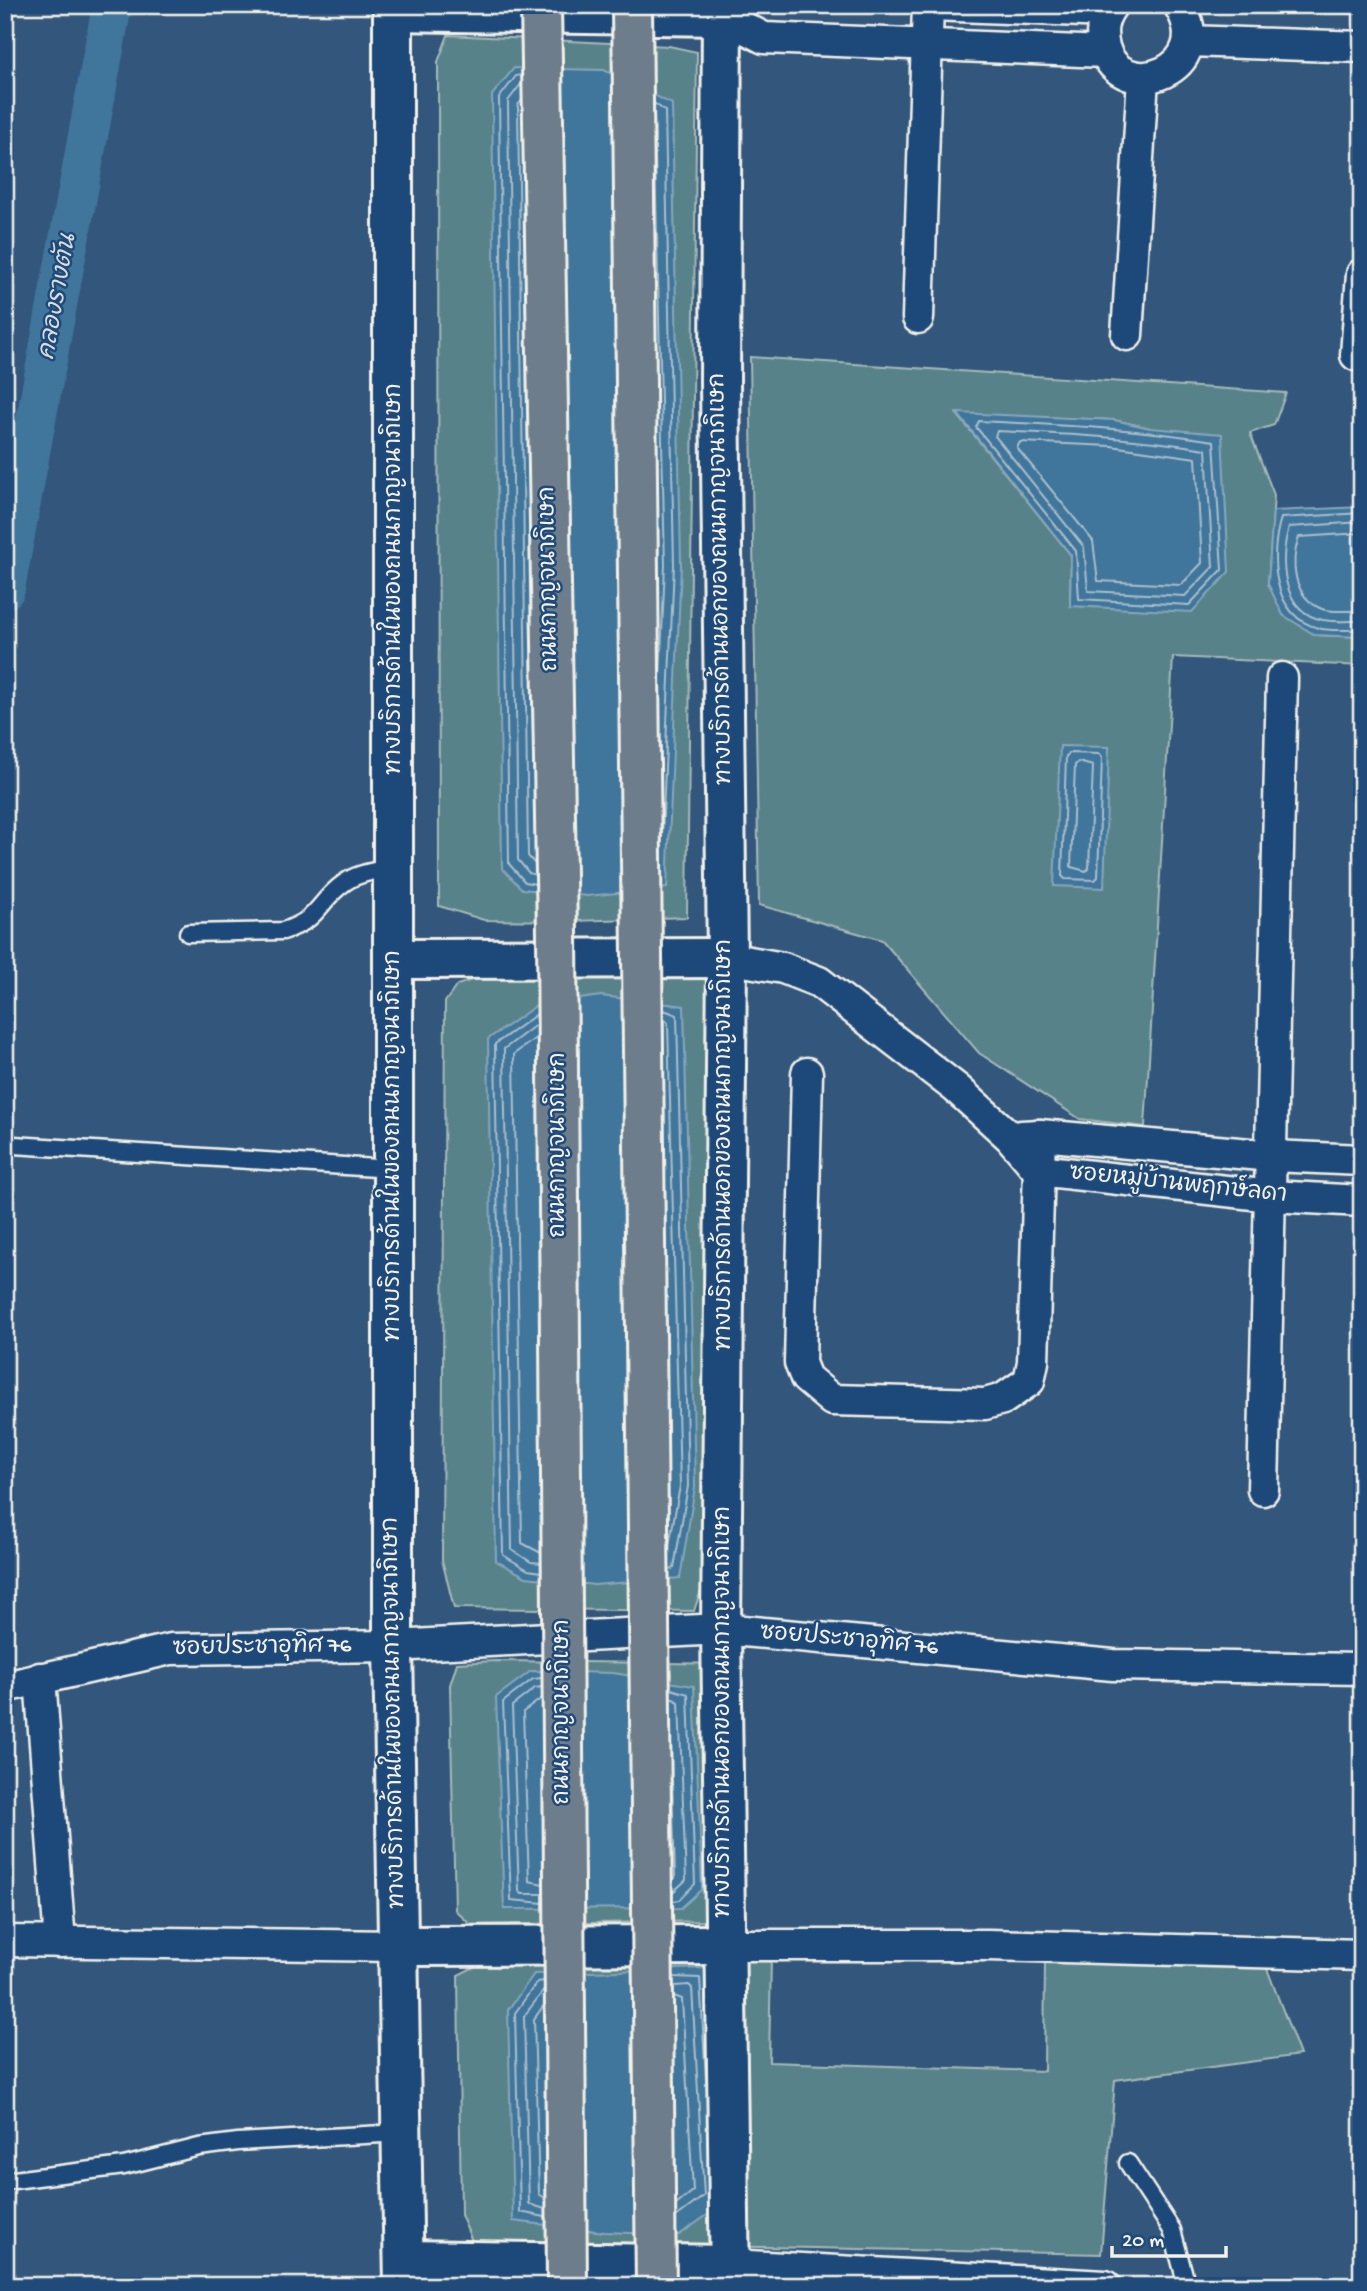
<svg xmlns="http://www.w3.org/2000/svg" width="1367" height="2291" font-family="'Gochi Hand','Playpen Sans Thai',sans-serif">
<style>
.green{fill:#588289;stroke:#a6bab8;stroke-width:2;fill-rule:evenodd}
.water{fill:#3f759c;stroke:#87a7ba;stroke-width:2}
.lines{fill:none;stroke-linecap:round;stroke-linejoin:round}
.shore{stroke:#acbfca;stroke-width:2}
.canal{stroke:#3f759c;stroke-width:40}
.service-casing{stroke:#f4f1e8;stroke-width:21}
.minor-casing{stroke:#f4f1e8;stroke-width:35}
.secondary-casing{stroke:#f4f1e8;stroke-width:44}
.service{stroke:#1f4a7a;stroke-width:16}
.minor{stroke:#1f4a7a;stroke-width:30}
.secondary{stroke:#1f4a7a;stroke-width:38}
.motorway-bridge-casing{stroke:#f4f1e8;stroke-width:44;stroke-linecap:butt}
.motorway-bridge{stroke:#6d7d8c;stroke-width:38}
.labels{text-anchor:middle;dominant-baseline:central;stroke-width:5;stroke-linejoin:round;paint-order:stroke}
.street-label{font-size:23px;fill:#f4f1e8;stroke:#1f4a7a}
.water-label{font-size:24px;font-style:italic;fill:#d9dedd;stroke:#1f4a7a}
</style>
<rect width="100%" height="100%" fill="#32567c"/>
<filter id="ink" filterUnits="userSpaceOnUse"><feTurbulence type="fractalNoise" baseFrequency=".0143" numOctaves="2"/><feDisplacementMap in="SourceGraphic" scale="14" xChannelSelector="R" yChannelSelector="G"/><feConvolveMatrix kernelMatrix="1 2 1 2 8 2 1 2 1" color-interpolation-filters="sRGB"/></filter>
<g filter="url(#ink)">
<g class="green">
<path d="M1207,5H1362V14L1209,7Z"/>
<path d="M448,35L669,46L697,52L687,917L574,921L484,920L439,906L438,62Z"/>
<path d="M750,357L1286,393L1274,425L1250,433L1274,495L1268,584L1315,635L1362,637V666L1173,657L1145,1127L1080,1119L979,1053L882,940L759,905ZM957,414L1114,420L1150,428L1070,606L1071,555Z"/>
<path d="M481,977H707L708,1569L694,1611L454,1608L442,1560L445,1002L457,985Z"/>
<path d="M495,1661L741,1664L738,1915L714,1921L471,1925L455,1910L450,1685L457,1663Z"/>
<path d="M771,1958L769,2062L1044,2071L1045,1958L1266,1966L1300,2055L1115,2080L1101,2254L472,2241L461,2215L458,1975L486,1961Z"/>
</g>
<g class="water">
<path d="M514,68L604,70L672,104L681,565L667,888L587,896L522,889L502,868L492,95Z"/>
<path d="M957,413L1114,420L1150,428L1222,434L1229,572L1192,612L1070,606L1071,555Z"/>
<path d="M1362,507V637L1315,635L1283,615L1268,584L1273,511Z"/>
<path d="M1060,746L1109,747L1104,888L1054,886Z"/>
<path d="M601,996L684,1006L695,1487L680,1578L594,1585L526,1577L496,1561L488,1039L537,1005Z"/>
<path d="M531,1671L613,1673L694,1686L702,1889L681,1908L504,1909L496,1697Z"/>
<path d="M707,1968L720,2206L679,2235L605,2232L513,2221L508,2010L534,1974Z"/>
</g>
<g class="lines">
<g class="shore">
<path d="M521,75L516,76L499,98L509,864L525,882L535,884"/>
<path d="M521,84L508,101L518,860L529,873L535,875"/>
<path d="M522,100L518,105L528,856L535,864"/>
<path d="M654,103L665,111L674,565L662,837"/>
<path d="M654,113L665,565L660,678"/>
<path d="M979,421C1058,425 1136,428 1214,441L1222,570L1189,605L1079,599L1076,551L976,427Z"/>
<path d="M997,431C1067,434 1137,438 1206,449L1213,567L1185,596L1088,591L1084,547L995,436Z"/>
<path d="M1020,442L1111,446L1196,458L1202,563L1181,585L1098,581L1093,541L1017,448Z"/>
<path d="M1362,513L1281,518C1269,556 1272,616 1318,628C1331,632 1348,629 1362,630"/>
<path d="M1362,522L1289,527C1279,559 1281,612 1323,620C1335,622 1349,621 1362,621"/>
<path d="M1362,533L1299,537C1290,563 1293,597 1322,609C1333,613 1350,610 1362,611"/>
<path d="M1070,753L1099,754L1102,757L1098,877L1095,880L1065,879L1062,876L1066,756Z"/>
<path d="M1078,762L1093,766L1089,868L1086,871L1071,867L1075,765Z"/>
<path d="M664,1010L677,1015L688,1486L674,1568L669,1571"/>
<path d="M537,1014L495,1044L503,1555L528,1570L541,1572"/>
<path d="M664,1019L668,1023L680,1486L669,1546"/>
<path d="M537,1024L504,1049L512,1550L531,1562L541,1563"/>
<path d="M537,1037L514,1054L522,1543L541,1553"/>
<path d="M542,1678L533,1679L503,1702L511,1900L543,1903"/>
<path d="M542,1687L535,1688L512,1706L519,1891L522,1894H543"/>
<path d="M671,1689L688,1694L695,1884L679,1900L673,1901"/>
<path d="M542,1698L523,1712L529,1881L543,1884"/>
<path d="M671,1698L679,1702L686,1880L673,1892"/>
<path d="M672,1781L675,1876L673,1880"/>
<path d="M674,1977L700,1978L706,2080"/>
<path d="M544,1981L537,1982L515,2013L520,2212L545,2217"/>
<path d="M674,1986L689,1985L692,1988L704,2196L676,2217"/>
<path d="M544,1990L524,2016L529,2204L545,2209"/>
<path d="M674,1996L682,1999L693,2191L676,2205"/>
<path d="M544,2005L534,2019L539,2194L545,2198"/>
</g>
<path class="canal" d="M5,589L112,5"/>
<defs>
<g id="service">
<path d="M188,933L283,931C321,919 317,902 344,883C357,873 376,871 392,867"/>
<path d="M14,1145L392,1169"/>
<path d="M1128,2163L1172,2230L1187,2286"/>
<path d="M6,2181L124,2166L199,2147L238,2142L401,2133"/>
</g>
<g id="minor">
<path d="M931,5L1107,12"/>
<path d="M1112,5C1102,18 1100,31 1104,47C1121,107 1220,69 1179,5"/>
<path d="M722,16L764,38L1105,52"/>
<path d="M1189,41L1362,47"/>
<path d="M918,318L928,5"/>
<path d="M1127,335L1143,78"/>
<path d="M1356,355L1362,274"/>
<path d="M727,958L783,968L819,982L956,1088L1010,1137L1038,1170L1271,1196L1362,1201"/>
<path d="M807,1073L800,1363L806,1378L832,1400L985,1404L1003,1399L1029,1381L1033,1362L1040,1135"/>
<path d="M1021,1136L1040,1135L1272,1156L1362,1160"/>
<path d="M1263,1490L1282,678"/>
<path d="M40,1678L60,1942"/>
<path d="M5,1687L171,1649L393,1646L721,1629L1113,1665L1362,1669"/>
<path d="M5,1941L398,1946"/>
<path d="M725,1945H988L1362,1955"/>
<path d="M730,2265L1105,2286"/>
</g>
<g id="secondary">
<path d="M393,5V1646L404,2286"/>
<path d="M722,5L720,381L727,958L721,1629L730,2286"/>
<path d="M393,11L722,16"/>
<path d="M394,959L727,958"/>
<path d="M398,1946L725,1945"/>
<path d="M404,2260L730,2265"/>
</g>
</defs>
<use href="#service" class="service-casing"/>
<use href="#minor" class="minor-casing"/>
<use href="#secondary" class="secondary-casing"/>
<use href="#service" class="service"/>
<use href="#minor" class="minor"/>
<use href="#secondary" class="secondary"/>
<defs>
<g id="motorway-bridge">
<path d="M541,5L557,933L567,2286"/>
<path d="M632,5L656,2286"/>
</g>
</defs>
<use href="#motorway-bridge" class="motorway-bridge-casing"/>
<use href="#motorway-bridge" class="motorway-bridge"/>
</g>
</g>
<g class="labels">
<g class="street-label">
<text transform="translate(395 579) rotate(-90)">ทางบริการด้านในของถนนกาญจนาภิเษก</text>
<text transform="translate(550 579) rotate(-91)">ถนนกาญจนาภิเษก</text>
<text transform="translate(722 579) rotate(-91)">ทางบริการด้านนอกของถนนกาญจนาภิเษก</text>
<text transform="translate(559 1145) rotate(-90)">ถนนกาญจนาภิเษก</text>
<text transform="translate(725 1145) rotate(-90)">ทางบริการด้านนอกของถนนกาญจนาภิเษก</text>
<text transform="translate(394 1146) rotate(-90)">ทางบริการด้านในของถนนกาญจนาภิเษก</text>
<text transform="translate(1178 1185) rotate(6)">ซอยหมู่บ้านพฤกษ์ลดา</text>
<text transform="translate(849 1641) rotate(5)">ซอยประชาอุทิศ 76</text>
<text transform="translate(262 1648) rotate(-1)">ซอยประชาอุทิศ 76</text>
<text transform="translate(563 1712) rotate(-90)">ถนนกาญจนาภิเษก</text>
<text transform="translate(724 1712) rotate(-90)">ทางบริการด้านนอกของถนนกาญจนาภิเษก</text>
<text transform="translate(395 1713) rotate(-91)">ทางบริการด้านในของถนนกาญจนาภิเษก</text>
</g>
<g class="water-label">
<text transform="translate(59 297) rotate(-80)">คลองรางตัน</text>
</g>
</g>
<rect width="1367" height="2291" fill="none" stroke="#1f4a7a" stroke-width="28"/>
<rect x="14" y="14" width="1339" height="2263" fill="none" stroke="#f4f1e8" stroke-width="2.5" filter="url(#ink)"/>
<path d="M1112 2246v10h114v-10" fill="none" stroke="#f4f1e8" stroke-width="3.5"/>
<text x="1122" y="2246" font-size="21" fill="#f4f1e8" stroke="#1f4a7a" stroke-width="5" paint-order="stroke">20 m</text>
</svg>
